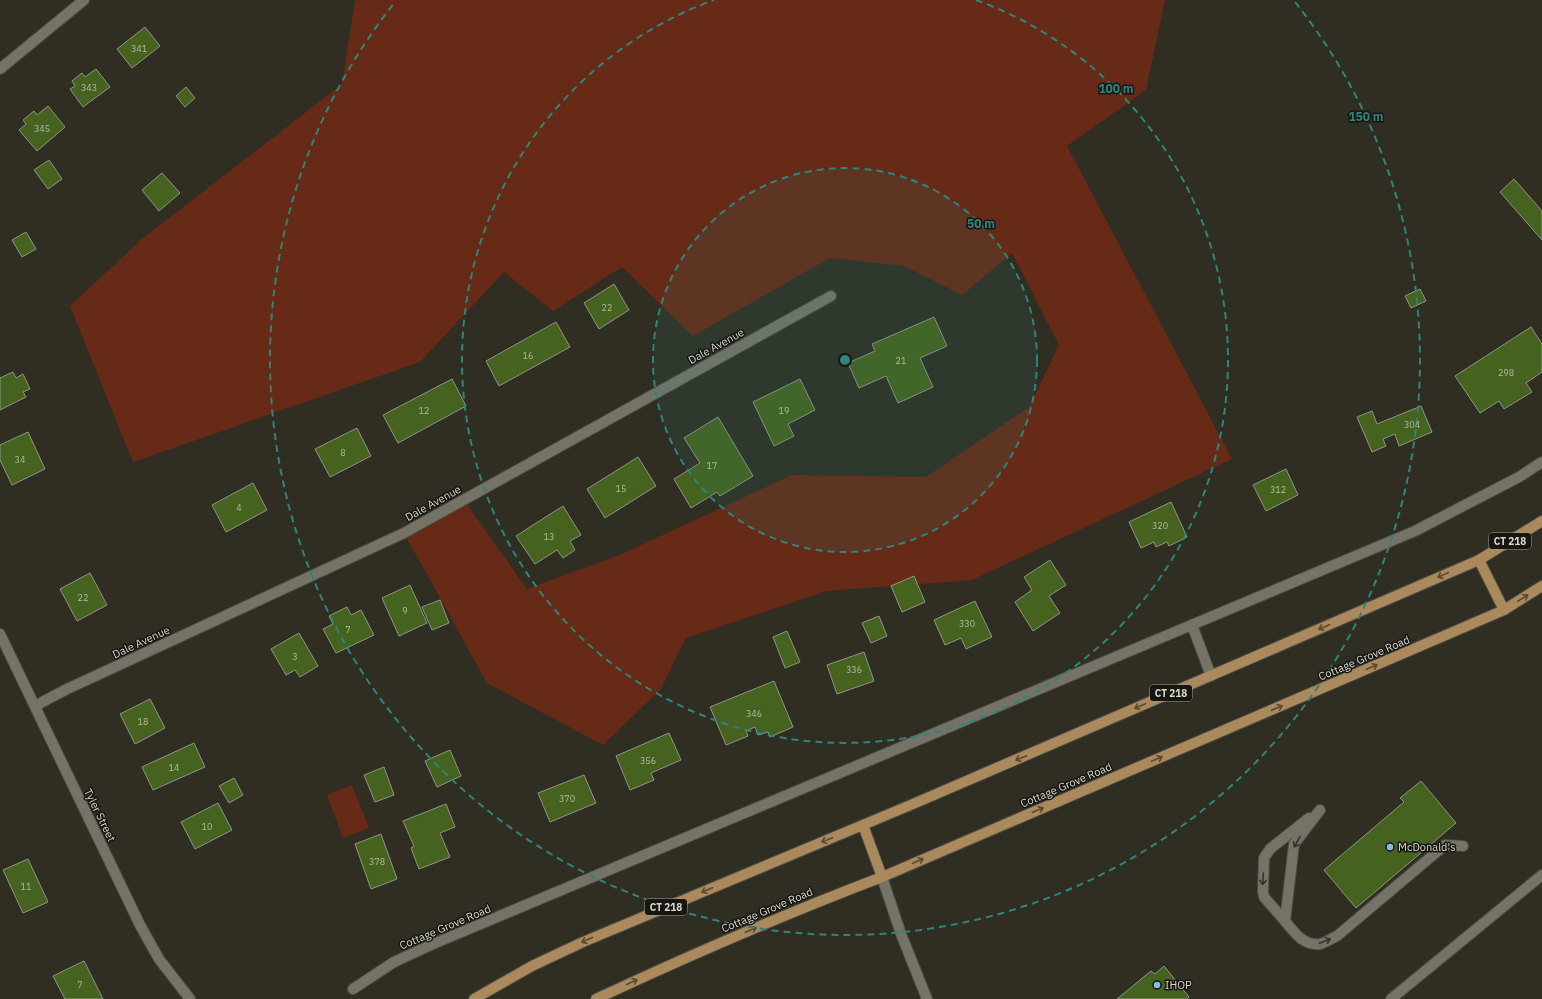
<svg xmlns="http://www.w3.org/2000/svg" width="1542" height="999" font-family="'IBM Plex Sans',sans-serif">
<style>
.green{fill:#662a16}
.building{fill:#45621f;stroke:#8f9589}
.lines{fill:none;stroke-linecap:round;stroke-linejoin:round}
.service-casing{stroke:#4e4c43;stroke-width:12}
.minor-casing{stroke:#4e4c43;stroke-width:12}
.primary-casing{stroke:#4e4c43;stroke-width:12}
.service{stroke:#757367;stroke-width:10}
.minor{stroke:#757367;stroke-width:10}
.primary{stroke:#aa895d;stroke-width:10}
.oneway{stroke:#594a33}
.oneway2{stroke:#33322b}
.ring{fill:none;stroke:#2d857d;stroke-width:2;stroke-dasharray:7 5}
.poi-dot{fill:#81bcfa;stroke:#171611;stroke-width:1.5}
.labels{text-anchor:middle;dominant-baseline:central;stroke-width:3;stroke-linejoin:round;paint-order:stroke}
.number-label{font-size:9px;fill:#b3baa4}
.shield{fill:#171611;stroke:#9e9d97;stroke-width:1}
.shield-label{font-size:10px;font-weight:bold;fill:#d8d7d0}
.street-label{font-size:11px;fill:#d8d7d0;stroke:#171611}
.poi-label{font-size:11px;fill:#d8d7d0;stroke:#171611;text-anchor:start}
.centre{fill:#2d857d;stroke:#171611;stroke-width:2}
.ring-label{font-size:12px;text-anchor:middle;font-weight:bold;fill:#2d857d;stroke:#171611;stroke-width:3;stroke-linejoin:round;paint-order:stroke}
</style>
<rect width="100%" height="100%" fill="#302e23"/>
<g class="green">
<path d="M355,0H1165L1146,90L1067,146L1232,459L972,580L826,591L686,638L661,689L603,745L487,683L404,533L464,500L527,589L622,554L792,475L926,477L1029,407L1059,345L1012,253L962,295L904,266L830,258L693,336L622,267L553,311L504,272L420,362L133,462L70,306L142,239L342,84Z"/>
<path d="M352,785L369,828L343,838L327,795Z"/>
</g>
<g class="building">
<path d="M145,27L160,46L132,68L117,49Z"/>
<path d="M96,69L110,87L83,107L70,89L75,86L72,81L82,73L85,77Z"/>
<path d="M186,87L195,98L185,107L176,96Z"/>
<path d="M48,106L65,127L37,151L19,130L26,124L23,120L34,111L37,115Z"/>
<path d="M49,160L62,179L48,189L34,170Z"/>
<path d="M162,173L180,193L159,211L142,190Z"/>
<path d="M1514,179L1542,211V240L1500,192Z"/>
<path d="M26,232L36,249L22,257L12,240Z"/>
<path d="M614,284L629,310L599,329L584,303Z"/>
<path d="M1420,289L1426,301L1411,308L1405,296Z"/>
<path d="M934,317L947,346L920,358L933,387L898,403L886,376L859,388L848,363L875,351L872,344Z"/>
<path d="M556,322L570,347L499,386L486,361Z"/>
<path d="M1531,327L1542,344V372L1526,383L1532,392L1504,409L1499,401L1480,413L1455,376Z"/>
<path d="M13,372L16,378L23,374L30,389L23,392L26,397L0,410V378Z"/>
<path d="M452,379L466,406L398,443L383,415Z"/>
<path d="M800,379L815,410L788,424L794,436L774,446L753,402Z"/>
<path d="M1421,406L1432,432L1399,446L1395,434L1383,439L1386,446L1372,452L1357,417L1372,411L1377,424Z"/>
<path d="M718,417L753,476L720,496L717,492L691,508L674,479L700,463L684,438Z"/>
<path d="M357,428L371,456L330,477L315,449Z"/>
<path d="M28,432L45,469L12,485L0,460V445Z"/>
<path d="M638,457L656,486L605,518L587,489Z"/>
<path d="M1286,469L1298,495L1266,511L1253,485Z"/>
<path d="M253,483L267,510L226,532L212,505Z"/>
<path d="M1171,502L1187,537L1169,546L1167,542L1156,547L1154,542L1141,548L1129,522Z"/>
<path d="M563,506L581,535L570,541L575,550L563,558L557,550L535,564L516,536Z"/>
<path d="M1050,560L1066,585L1049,596L1060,613L1033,631L1015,602L1032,590L1024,577Z"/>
<path d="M90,573L107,605L77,621L60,589Z"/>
<path d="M914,576L925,602L902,612L891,586Z"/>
<path d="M410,585L427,623L399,636L382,598Z"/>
<path d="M440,600L449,623L432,630L422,607Z"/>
<path d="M975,601L992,637L966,649L961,638L945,645L934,620Z"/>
<path d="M347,607L351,615L361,610L374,635L336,653L323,629L333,624L329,616Z"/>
<path d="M879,616L887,636L871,643L862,623Z"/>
<path d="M787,631L800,662L785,668L773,637Z"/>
<path d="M299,633L318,666L300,677L295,670L286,675L271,649Z"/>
<path d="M864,652L874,681L837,694L827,665Z"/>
<path d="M774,681L793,727L770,737L768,732L758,735L755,727L746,731L748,736L726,745L710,707Z"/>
<path d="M150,699L165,728L135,744L120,714Z"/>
<path d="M669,733L681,760L651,773L654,780L630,790L616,756Z"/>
<path d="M194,743L205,767L153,790L142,767Z"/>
<path d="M450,750L461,776L437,787L425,761Z"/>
<path d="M384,767L394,795L375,802L364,775Z"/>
<path d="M584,775L596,803L550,822L538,793Z"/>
<path d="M234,778L243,795L229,803L219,786Z"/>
<path d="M1421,781L1456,823L1356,908L1324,870L1404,802L1400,798Z"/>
<path d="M218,803L232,830L195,849L181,822Z"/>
<path d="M446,804L455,827L440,833L450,857L419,869L411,848L414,846L403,821Z"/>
<path d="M381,834L397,879L371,889L355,844Z"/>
<path d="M28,859L48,902L23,913L3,870Z"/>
<path d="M84,961L103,999H65L53,976Z"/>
<path d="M1164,966L1189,997L1187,999H1117L1151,971L1155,974Z"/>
</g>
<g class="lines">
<defs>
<g id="service">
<path d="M1320,810L1294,844L1285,921C1294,932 1303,946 1320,944C1325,943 1332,938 1337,936L1445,845L1463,846"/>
<path d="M882,877L901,934L927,999"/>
<path d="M1285,921L1264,897L1263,891L1264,858L1270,849L1309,818"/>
<path d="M1391,999L1542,875"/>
</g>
<g id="minor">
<path d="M0,69L84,0"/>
<path d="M1192,625L1211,676"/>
<path d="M0,634L140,925L159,959L190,999"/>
<path d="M35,706L65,690L404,533L831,296"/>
<path d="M353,989L394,962L433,944L1415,531L1519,477L1542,462"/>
</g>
<g id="primary">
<path d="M1479,560L1504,610"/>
<path d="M863,825L882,877"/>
<path d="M474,999L532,966L583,942L913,804L1479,560L1542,521"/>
<path d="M596,999C690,955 785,914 882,877L1453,632L1504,610L1542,586"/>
</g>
</defs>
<use href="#service" class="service-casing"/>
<use href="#minor" class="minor-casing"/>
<use href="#primary" class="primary-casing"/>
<use href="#service" class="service"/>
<use href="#minor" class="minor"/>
<use href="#primary" class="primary"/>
</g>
<defs><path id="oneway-shaft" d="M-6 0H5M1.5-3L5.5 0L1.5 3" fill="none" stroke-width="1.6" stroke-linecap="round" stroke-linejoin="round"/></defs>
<g class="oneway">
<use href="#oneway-shaft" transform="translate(1443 575) rotate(156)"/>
<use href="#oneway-shaft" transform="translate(1523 598) rotate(-31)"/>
<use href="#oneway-shaft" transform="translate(1324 627) rotate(157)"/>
<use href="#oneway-shaft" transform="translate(1372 667) rotate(-23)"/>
<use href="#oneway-shaft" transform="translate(1140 706) rotate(157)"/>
<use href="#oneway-shaft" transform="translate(1277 708) rotate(-23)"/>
<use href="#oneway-shaft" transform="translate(1021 758) rotate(157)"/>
<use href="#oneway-shaft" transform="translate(1157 759) rotate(-23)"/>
<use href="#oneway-shaft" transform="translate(1038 810) rotate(-23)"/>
<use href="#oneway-shaft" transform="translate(827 840) rotate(158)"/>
<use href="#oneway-shaft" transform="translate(918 861) rotate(-23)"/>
<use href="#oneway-shaft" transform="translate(707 890) rotate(157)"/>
<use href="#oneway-shaft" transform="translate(751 930) rotate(-23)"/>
<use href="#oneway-shaft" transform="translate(587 940) rotate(156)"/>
<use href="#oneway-shaft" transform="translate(632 982) rotate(-25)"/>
</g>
<g class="oneway2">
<use href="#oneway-shaft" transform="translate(1297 842) rotate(119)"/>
<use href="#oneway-shaft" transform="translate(1263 879) rotate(93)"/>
<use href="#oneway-shaft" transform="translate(1325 941) rotate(-21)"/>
</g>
<circle cx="845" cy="360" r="192" fill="#2d857d" fill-opacity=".12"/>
<g class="ring">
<circle cx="845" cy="360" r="192"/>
<path d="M976 0A383 383 0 1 1 714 0"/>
<path d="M1295 2A575 575 0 1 1 395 2"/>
</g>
<g class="poi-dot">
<circle cx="1390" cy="847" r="4"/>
<circle cx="1157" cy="985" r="4"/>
</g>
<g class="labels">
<g class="number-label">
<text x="139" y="48">341</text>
<text x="89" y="87">343</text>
<text x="42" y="128">345</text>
<text x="607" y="307">22</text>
<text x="528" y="355">16</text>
<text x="901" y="360">21</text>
<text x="1506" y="372">298</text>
<text x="424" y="410">12</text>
<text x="784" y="410">19</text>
<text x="1412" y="424">304</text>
<text x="343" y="452">8</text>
<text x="20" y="459">34</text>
<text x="712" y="465">17</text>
<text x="621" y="488">15</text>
<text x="1278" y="489">312</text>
<text x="239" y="507">4</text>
<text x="1160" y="525">320</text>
<text x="549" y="536">13</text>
<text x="83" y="597">22</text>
<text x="405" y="610">9</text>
<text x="967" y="623">330</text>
<text x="348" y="629">7</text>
<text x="295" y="656">3</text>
<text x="854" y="669">336</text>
<text x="754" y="713">346</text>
<text x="143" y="721">18</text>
<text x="648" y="760">356</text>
<text x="174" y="767">14</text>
<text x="567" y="798">370</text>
<text x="207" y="826">10</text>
<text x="377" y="861">378</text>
<text x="26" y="886">11</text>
<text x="80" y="984">7</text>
</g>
<g class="shield">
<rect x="1489" y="533" width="42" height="16" rx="3"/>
<rect x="1150" y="685" width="42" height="16" rx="3"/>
<rect x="645" y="899" width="42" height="16" rx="3"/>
</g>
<g class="shield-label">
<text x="1510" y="541">CT 218</text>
<text x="1171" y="693">CT 218</text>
<text x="666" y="907">CT 218</text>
</g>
<g class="street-label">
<text transform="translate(716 346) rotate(-29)">Dale Avenue</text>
<text transform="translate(433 503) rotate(-29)">Dale Avenue</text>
<text transform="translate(141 642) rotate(-25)">Dale Avenue</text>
<text transform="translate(1364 658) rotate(-23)">Cottage Grove Road</text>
<text transform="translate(1066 785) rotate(-23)">Cottage Grove Road</text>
<text transform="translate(100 815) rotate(64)">Tyler Street</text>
<text transform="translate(767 910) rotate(-23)">Cottage Grove Road</text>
<text transform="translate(445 927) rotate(-23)">Cottage Grove Road</text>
</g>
<g class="poi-label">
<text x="1398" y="847">McDonald's</text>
<text x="1165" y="985">IHOP</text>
</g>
</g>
<circle cx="845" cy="360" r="6" class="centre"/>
<g class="ring-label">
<text x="1116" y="93">100 m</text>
<text x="1366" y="121">150 m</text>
<text x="981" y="228">50 m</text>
</g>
</svg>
